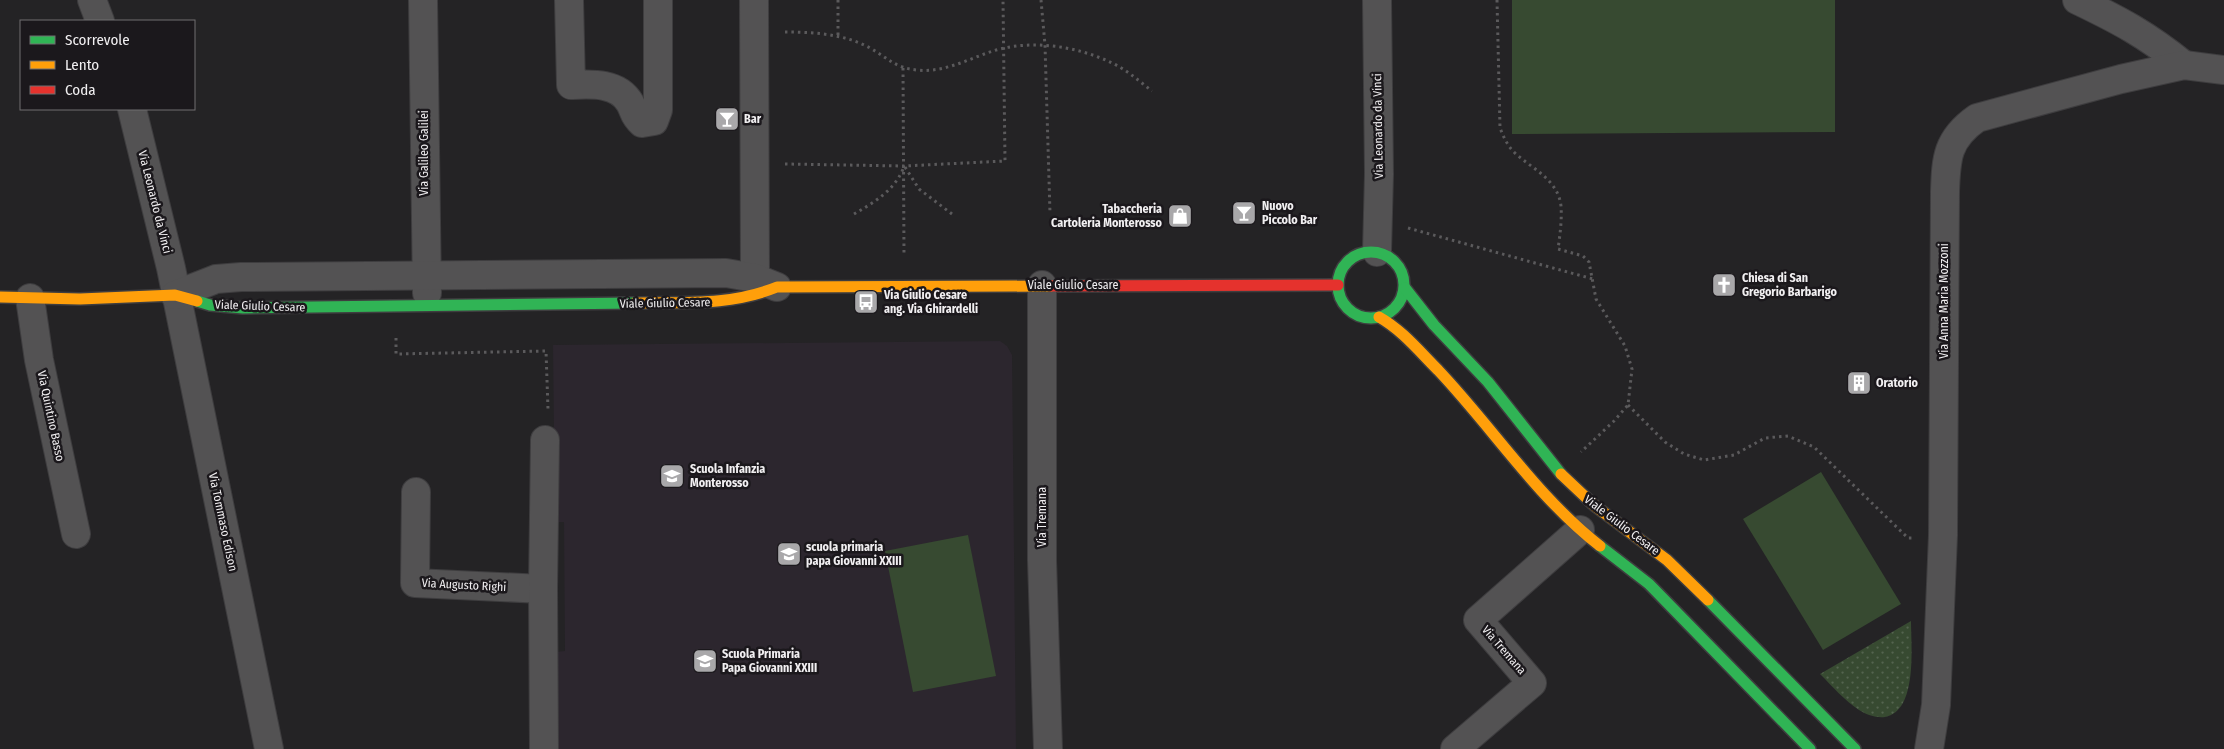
<svg xmlns="http://www.w3.org/2000/svg" width="2224" height="749" font-family="'Fira Sans Condensed',sans-serif">
<style>
.built{fill:#2c262e}
.grass{fill:url(#grass-dots)}
.pitch{fill:#374a31}
.lines{fill:none;stroke-linecap:round;stroke-linejoin:round}
.street-casing{stroke:#3e3d3f;stroke-width:30}
.fast-casing{stroke:#3e3d3f;stroke-width:14}
.slow-casing{stroke:#3e3d3f;stroke-width:14}
.jam-casing{stroke:#3e3d3f;stroke-width:14}
.path{stroke:#5b5a5c;stroke-width:3;stroke-dasharray:2.5 4;stroke-linecap:butt}
.street{stroke:#535253;stroke-width:28}
.fast{stroke:#30b455;stroke-width:11}
.slow{stroke:#ff9f0a;stroke-width:11}
.jam{stroke:#e5322d;stroke-width:11}
.labels{text-anchor:middle;dominant-baseline:central;stroke-width:5;stroke-linejoin:round;paint-order:stroke}
.poi-label{font-size:12px;font-weight:bold;fill:#f1eff1;stroke:#1b181c;text-anchor:start}
.street-label{font-size:12px;fill:#f1eff1;stroke:#1b181c}
</style>
<defs>
<pattern id="grass-dots" width="8" height="8" patternUnits="userSpaceOnUse" patternTransform="scale(1.25)"><rect width="8" height="8" fill="#374a31"/><path d="M2 2h.1M6 6h.1" fill="none" stroke="#54644f" stroke-width="1.8" stroke-linecap="round"/></pattern>
</defs>
<rect width="100%" height="100%" fill="#242325"/>
<path class="built" d="M1000,341L1007,346L1012,355L1016,749H556V652L565,651L564,522H555L553,345Z"/>
<path class="grass" d="M1911,621C1911,646 1918,711 1885,717C1876,718 1867,715 1859,710C1845,701 1832,686 1820,674Z"/>
<g class="pitch">
<path d="M1512,0H1835V132L1512,134Z"/>
<path d="M1821,472L1901,604L1823,650L1743,519Z"/>
<path d="M968,535L996,676L913,692L885,551Z"/>
</g>
<g class="lines">
<defs>
<g id="street">
<path d="M92,0L100,21"/>
<path d="M423,0L427,293"/>
<path d="M569,0L571,85C591,84 618,82 630,103C635,112 633,115 642,123L654,121L658,110V0"/>
<path d="M754,0L755,278"/>
<path d="M1377,0L1379,174L1377,252"/>
<path d="M2077,0C2119,20 2147,35 2184,65"/>
<path d="M132,109L171,268L269,749"/>
<path d="M1042,285V560L1048,749"/>
<path d="M175,295L216,279L241,277L726,273L755,278L777,287"/>
<path d="M30,298L39,360L76,534"/>
<path d="M416,492L415,583L543,589"/>
<path d="M544,749L543,589L545,440"/>
<path d="M1455,749L1532,683L1478,620L1580,530"/>
<path d="M1929,749L1936,705L1943,535L1945,192C1946,158 1947,139 1977,118L2121,79L2184,65L2224,70"/>
</g>
<g id="fast">
<circle cx="1371" cy="285" r="33"/>
<path d="M1405,288L1434,325L1488,382L1561,474"/>
<path d="M197,301L210,305L243,308L635,303"/>
<path d="M1600,546L1649,584L1810,749"/>
<path d="M1708,600L1855,749"/>
</g>
<g id="slow">
<path d="M0,297L80,299L175,295L197,301"/>
<path d="M635,303C684,302 730,306 777,287L1051,286"/>
<path d="M1379,317C1402,330 1419,351 1438,370C1493,428 1537,497 1600,546"/>
<path d="M1561,474L1595,506L1667,560L1708,600"/>
</g>
<path id="jam" d="M1051,286L1338,285"/>
</defs>
<use href="#street" class="street-casing"/>
<use href="#fast" class="fast-casing"/>
<use href="#slow" class="slow-casing"/>
<use href="#jam" class="jam-casing"/>
<g class="path">
<path d="M838,0V37"/>
<path d="M1041,0L1045,45L1050,213"/>
<path d="M1497,0L1500,128C1504,138 1508,147 1516,154C1534,170 1558,180 1561,206C1562,220 1560,235 1558,249L1583,256L1589,262L1596,299L1625,346L1632,369L1628,405L1614,421L1581,452"/>
<path d="M785,32C813,32 845,34 870,48C888,58 895,68 917,70C944,73 968,59 993,51C1031,39 1077,46 1112,63C1127,70 1139,81 1152,91"/>
<path d="M903,68L904,255"/>
<path d="M785,164L904,166L1005,161L1003,0"/>
<path d="M905,167L919,189L952,214"/>
<path d="M854,214C873,203 894,191 903,169"/>
<path d="M1408,228L1593,279"/>
<path d="M396,338V354L546,351L548,409"/>
<path d="M1628,405L1665,442L1684,454L1704,460L1734,455L1765,438L1788,436L1814,447L1908,538H1912"/>
</g>
<use href="#street" class="street"/>
<use href="#fast" class="fast"/>
<use href="#slow" class="slow"/>
<use href="#jam" class="jam"/>
</g>
<defs>
<symbol id="bar-square" viewBox="-11 -11 22 22"><rect x="-9" y="-9" width="18" height="18" rx="4" fill="#a9a8aa" stroke="#1b181c"/><path d="M-6-5H6L.8 .8V4.5H3.5V6h-7V4.5H-.8V.8Z" fill="#fff"/></symbol>
<symbol id="shop-square" viewBox="-11 -11 22 22"><rect x="-9" y="-9" width="18" height="18" rx="4" fill="#a9a8aa" stroke="#1b181c"/><path d="M-5-2.5h2.3a2.7 3.5 0 0 1 5.4 0H5L5.5 6h-11ZM-1.5-2.5h3a1.5 2.3 0 0 0-3 0Z" fill="#fff"/></symbol>
<symbol id="church-square" viewBox="-11 -11 22 22"><rect x="-9" y="-9" width="18" height="18" rx="4" fill="#a9a8aa" stroke="#1b181c"/><path d="M-1.2-6h2.4v3.5h3.3v2.4h-3.3V6h-2.4V-.1h-3.3v-2.4h3.3Z" fill="#fff"/></symbol>
<symbol id="bus-square" viewBox="-11 -11 22 22"><rect x="-9" y="-9" width="18" height="18" rx="4" fill="#a9a8aa" stroke="#1b181c"/><path d="M-5-6H5V4H4V6H2V4H-2V6H-4V4H-5ZM-3.5-4V0h7V-4ZM-3.5 1.2v1.5H-2V1.2ZM2 1.2v1.5H3.5V1.2Z" fill="#fff"/></symbol>
<symbol id="building-square" viewBox="-11 -11 22 22"><rect x="-9" y="-9" width="18" height="18" rx="4" fill="#a9a8aa" stroke="#1b181c"/><path d="M-4-6H4V6H1V3H-1V6H-4ZM-2.5-4.3h1.7v1.8h-1.7ZM.8-4.3h1.7v1.8H.8ZM-2.5-1h1.7V.8h-1.7ZM.8-1h1.7V.8H.8Z" fill="#fff"/></symbol>
<symbol id="school-square" viewBox="-11 -11 22 22"><rect x="-9" y="-9" width="18" height="18" rx="4" fill="#a9a8aa" stroke="#1b181c"/><path d="M0-5L7-2L0 1L-7-2ZM-4 1L0 2.5L4 1V4Q0 6-4 4Z" fill="#fff"/></symbol>
</defs>
<g fill-rule="evenodd">
<use href="#bar-square" x="713" y="105" width="28" height="28"/>
<use href="#bar-square" x="1230" y="199" width="28" height="28"/>
<use href="#shop-square" x="1166" y="202" width="28" height="28"/>
<use href="#church-square" x="1710" y="271" width="28" height="28"/>
<use href="#bus-square" x="852" y="288" width="28" height="28"/>
<use href="#building-square" x="1845" y="369" width="28" height="28"/>
<use href="#school-square" x="658" y="462" width="28" height="28"/>
<use href="#school-square" x="775" y="540" width="28" height="28"/>
<use href="#school-square" x="691" y="647" width="28" height="28"/>
</g>
<g class="labels">
<g class="poi-label">
<text x="744" y="119">Bar</text>
<text x="1262" y="206">Nuovo<tspan x="1262" dy="14">Piccolo Bar</tspan></text>
<text x="1162" y="209" text-anchor="end">Tabaccheria<tspan x="1162" dy="14">Cartoleria Monterosso</tspan></text>
<text x="1742" y="278">Chiesa di San<tspan x="1742" dy="14">Gregorio Barbarigo</tspan></text>
<text x="884" y="295">Via Giulio Cesare<tspan x="884" dy="14">ang. Via Ghirardelli</tspan></text>
<text x="1876" y="383">Oratorio</text>
<text x="690" y="469">Scuola Infanzia<tspan x="690" dy="14">Monterosso</tspan></text>
<text x="806" y="547">scuola primaria<tspan x="806" dy="14">papa Giovanni XXIII</tspan></text>
<text x="722" y="654">Scuola Primaria<tspan x="722" dy="14">Papa Giovanni XXIII</tspan></text>
</g>
<g class="street-label">
<text transform="translate(1378 126) rotate(-91)">Via Leonardo da Vinci</text>
<text transform="translate(424 153) rotate(-90)">Via Galileo Galilei</text>
<text transform="translate(155 202) rotate(76)">Via Leonardo da Vinci</text>
<text x="1073" y="285">Viale Giulio Cesare</text>
<text transform="translate(1944 301) rotate(-90)">Via Anna Maria Mozzoni</text>
<text transform="translate(665 303) rotate(-1)">Viale Giulio Cesare</text>
<text transform="translate(260 306) rotate(2)">Viale Giulio Cesare</text>
<text transform="translate(51 416) rotate(78)">Via Quintino Basso</text>
<text transform="translate(1042 517) rotate(-90)">Via Tremana</text>
<text transform="translate(223 522) rotate(78)">Via Tommaso Edison</text>
<text transform="translate(1622 525) rotate(37)">Viale Giulio Cesare</text>
<text transform="translate(464 585) rotate(3)">Via Augusto Righi</text>
<text transform="translate(1504 650) rotate(49)">Via Tremana</text>
</g>
</g>
<rect x="20" y="20" width="175" height="90" fill="#1b181c" stroke="#716e71"/>
<rect x="30" y="36" width="25" height="8" fill="#30b455" stroke="#716e71"/>
<text x="65" y="45" font-size="15" fill="#f1eff1">Scorrevole</text>
<rect x="30" y="61" width="25" height="8" fill="#ff9f0a" stroke="#716e71"/>
<text x="65" y="70" font-size="15" fill="#f1eff1">Lento</text>
<rect x="30" y="86" width="25" height="8" fill="#e5322d" stroke="#716e71"/>
<text x="65" y="95" font-size="15" fill="#f1eff1">Coda</text>
</svg>
